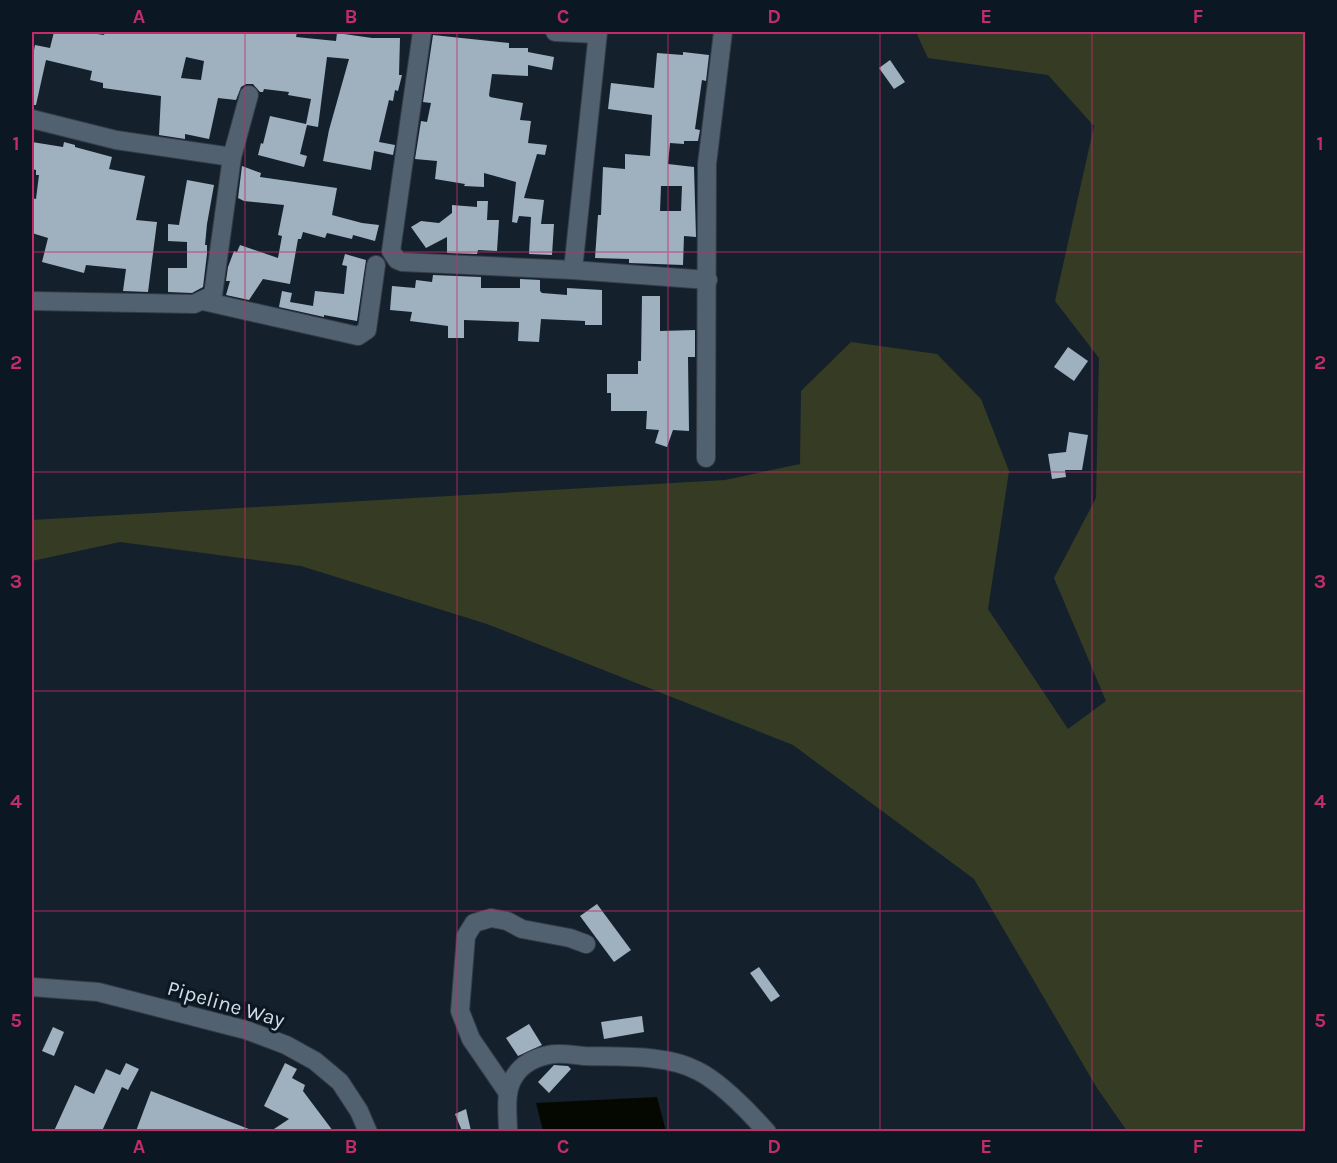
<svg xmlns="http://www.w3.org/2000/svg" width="1337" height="1163" font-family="Karla,sans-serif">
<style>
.green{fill:#363c23}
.water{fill:#050800}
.building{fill:#9fb0bf;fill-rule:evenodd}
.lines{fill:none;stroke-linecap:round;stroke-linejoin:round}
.minor-casing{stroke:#343c47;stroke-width:20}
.minor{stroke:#52616f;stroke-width:18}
.grid{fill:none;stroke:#c42c69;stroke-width:1.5;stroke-opacity:0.55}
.labels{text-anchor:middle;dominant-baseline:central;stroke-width:6;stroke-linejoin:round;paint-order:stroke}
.street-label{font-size:21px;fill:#d3dce4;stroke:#0b1823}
.neatline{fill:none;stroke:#c42c69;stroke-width:2}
.grid-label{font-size:20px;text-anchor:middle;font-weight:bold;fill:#c42c69}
</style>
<rect width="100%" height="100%" fill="#14212d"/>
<path class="green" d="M916,32H1305V1131H1127L1097,1088L974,879L793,745L487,624L301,566L120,542L32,561V520L725,480L800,464L801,391L851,342L937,354L981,399L1009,471L988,609L1068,729L1106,701L1054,578L1096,498L1099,358L1055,301L1094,126L1048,75L928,58Z"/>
<path class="water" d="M657,1097L666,1131H543L536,1103Z"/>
<g class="building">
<path d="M54,32H84L104,35L105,32L130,34V32H297L296,37L336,41L337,33L372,38H400L399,75H402L398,91L395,90L393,101L389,100L379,142L395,145L393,155L374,151L371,170L323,161L329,130L349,59L327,57L318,127L307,125L300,154L307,156L304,167L258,155L261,143L263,144L270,116L306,124L311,99L288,95L289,92L264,89L263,92H260L253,84H246L241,87L236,100L218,98L209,139L185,134V139L159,135L161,96L103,88V83L90,80L92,71L46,60L36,105H32V60L35,45L50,48ZM186,57L204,61L201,80L181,78Z"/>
<path d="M433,35L509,43V48H528V52L554,57L552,70L528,65V76L492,74L489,95L490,97L523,103L520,120L531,121L528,143L547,145L545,155L537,154L524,198L544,200L541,224H554L552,255L529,254L531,217L519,216L517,223L512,222L516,182L484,173V187L464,186L465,184L435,179L437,161L415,159L421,121L427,122L431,103L423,102Z"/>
<path d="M683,52L709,55L706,81L702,80L695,129L700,130L698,141H684V144L670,143L668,164L694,167L696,237L684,236L683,265L629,263V259L595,258L598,215H601L603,167L625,169V154L650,156L652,115L608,109L611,83L654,88L657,53L683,55ZM661,186H682L681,211H660Z"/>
<path d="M890,60L905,82L894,89L879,68Z"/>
<path d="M32,142L63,147L64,142L75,145V147L112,157L109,169L145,176L136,220L157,222L148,292L123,291L126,269L86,265L84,273L42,262L48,238L32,233V198L36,199L39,175H36V170L32,169Z"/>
<path d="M242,166L261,173L260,177L337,188L332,215L362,223L379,225L375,241L353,235L352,239L327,233L325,238L303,232L301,239H298L290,284L263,279L249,300L226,295L230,281H226L228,267L234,251L237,252L240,245L278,258L282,236L278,235L284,205L244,201L238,198Z"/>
<path d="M187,180L214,185L207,224L205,245H207V254L203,287L192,293L168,292V268H187V242L168,241V224L179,225Z"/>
<path d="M477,201H488L487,220H499L497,251L478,250L477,254L447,253V237L426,248L411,227L421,221L439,223L452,213V205L477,207Z"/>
<path d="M345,254L366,260L357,321L324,315V317L279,307L282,291L292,293L290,302L313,306L315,291L344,294L347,266L342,265Z"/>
<path d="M433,275L481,277V288H520V279L540,280V291L542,293L567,295V288L602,290V325H585V321L541,319L539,342L518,341L519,322L464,320V338H448V326L410,321L412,312L390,310L392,286L415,288L416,280L432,282Z"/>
<path d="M642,296H660V331L695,330V357H688L689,431L673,430L667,447L655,443L659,430L646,429L647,411H611V393H607V374H638V361H641Z"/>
<path d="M1068,347L1088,361L1074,381L1054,367Z"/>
<path d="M1069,432L1088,435L1082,470H1065L1066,477L1052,479L1048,454L1066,452Z"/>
<path d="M597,904L631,950L614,962L580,916Z"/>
<path d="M759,967L780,996L771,1002L750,973Z"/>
<path d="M642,1016L644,1032L604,1039L601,1022Z"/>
<path d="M529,1024L542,1045L518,1056L506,1038Z"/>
<path d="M53,1027L64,1032L54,1056L42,1051Z"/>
<path d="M126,1063L139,1069L128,1090L122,1087L102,1131H54L75,1085L94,1094L106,1069L120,1075Z"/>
<path d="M285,1063L297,1069L292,1078L305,1085L303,1091L333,1131H271L289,1119L264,1106Z"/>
<path d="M554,1065L568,1066L571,1069L549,1093L538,1082Z"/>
<path d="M151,1091L254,1131H136Z"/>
<path d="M466,1109L471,1131H462L455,1114Z"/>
</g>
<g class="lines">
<defs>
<g id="minor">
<path d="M422,32L391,251L397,260L402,262L573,270L708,280"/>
<path d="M555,32L597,34"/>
<path d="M32,119L116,140L232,157"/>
<path d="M573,270L598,32"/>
<path d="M32,301L194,304L213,295L232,157L249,95"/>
<path d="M203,301L358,336L367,330L376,265"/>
<path d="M706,458L707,164L723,32"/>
<path d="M32,987L98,992L246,1030L286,1045L315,1061L340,1082L359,1111L368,1132"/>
<path d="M508,1093L471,1039L460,1011L466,936L474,923L491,918L507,921L522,929L570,938L586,944"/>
<path d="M508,1132C508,1115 504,1092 514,1077C521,1065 534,1058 548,1055C559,1052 573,1055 584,1056C619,1057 667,1054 698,1071C720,1082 750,1113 767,1132"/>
</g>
</defs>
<use href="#minor" class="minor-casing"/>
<use href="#minor" class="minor"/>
</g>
<path class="grid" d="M245,32V1132M457,32V1132M668,32V1132M880,32V1132M1092,32V1132M32,252H1306M32,472H1306M32,691H1306M32,911H1306"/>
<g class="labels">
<g class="street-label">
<text transform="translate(226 1004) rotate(16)">Pipeline Way</text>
</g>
</g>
<rect width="1337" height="1163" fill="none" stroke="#0b1823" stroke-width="66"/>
<rect x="33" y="33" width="1271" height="1097" class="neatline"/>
<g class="grid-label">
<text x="139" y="23">A</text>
<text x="351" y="23">B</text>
<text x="563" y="23">C</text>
<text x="774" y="23">D</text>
<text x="986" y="23">E</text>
<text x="1198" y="23">F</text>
<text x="16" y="150">1</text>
<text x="1320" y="150">1</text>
<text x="16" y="369">2</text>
<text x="1320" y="369">2</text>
<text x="16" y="588">3</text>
<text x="1320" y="588">3</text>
<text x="16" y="808">4</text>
<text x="1320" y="808">4</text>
<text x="16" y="1027">5</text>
<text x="1320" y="1027">5</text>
<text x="139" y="1153">A</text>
<text x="351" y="1153">B</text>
<text x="563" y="1153">C</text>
<text x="774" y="1153">D</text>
<text x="986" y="1153">E</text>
<text x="1198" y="1153">F</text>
</g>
</svg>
